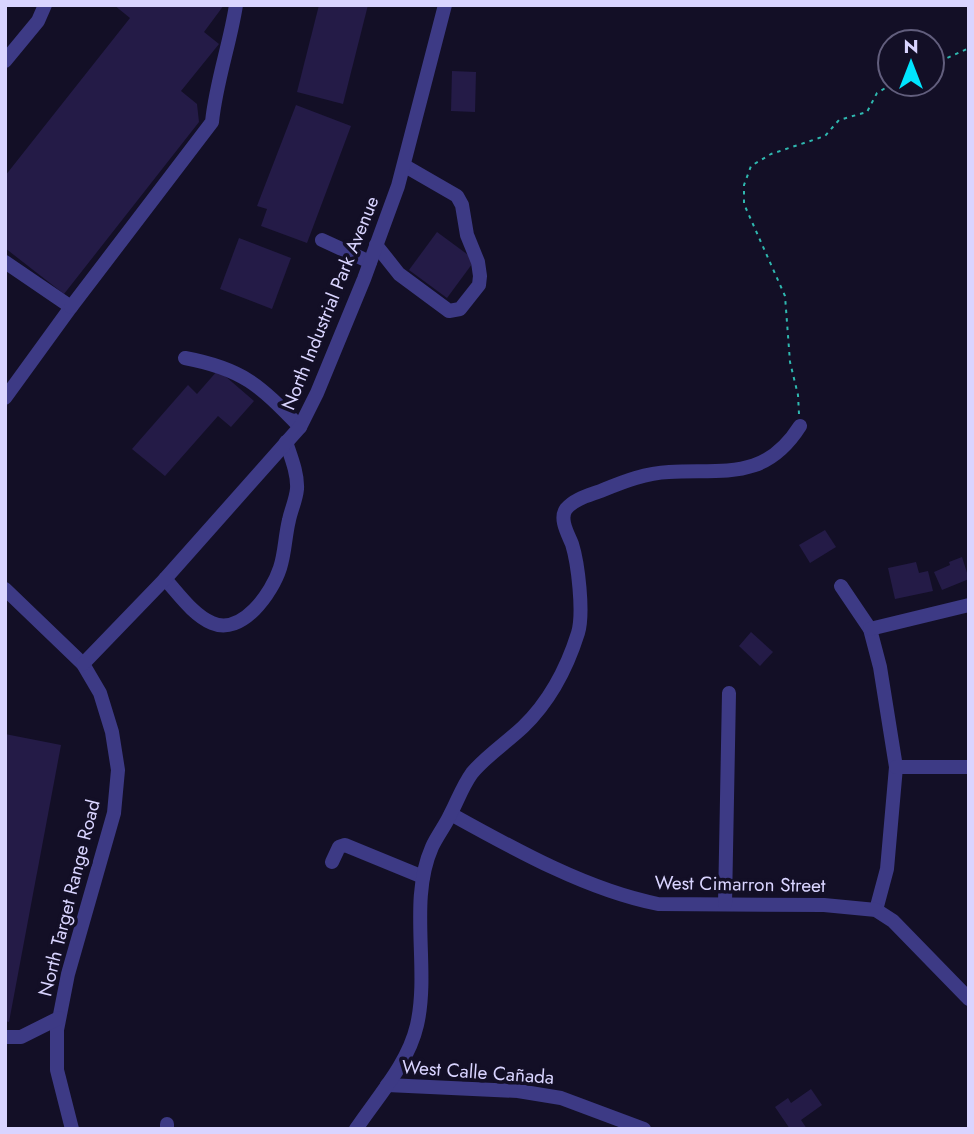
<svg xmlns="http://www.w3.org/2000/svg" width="974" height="1134" font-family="Jost,sans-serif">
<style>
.building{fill:#241b47}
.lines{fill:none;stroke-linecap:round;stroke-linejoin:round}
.path{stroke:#2fb8b0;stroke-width:2;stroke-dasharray:3.5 5;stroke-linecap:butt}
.minor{stroke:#3d3a85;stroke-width:14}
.labels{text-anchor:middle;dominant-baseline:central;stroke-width:7;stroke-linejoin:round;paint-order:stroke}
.street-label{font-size:19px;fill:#d9d4ff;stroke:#130f26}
</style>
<rect width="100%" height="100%" fill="#130f26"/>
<g class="building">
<path d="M114,5H224L204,32L219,44L181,91L197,104L199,122L64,294L5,248V176L130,18Z"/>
<path d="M319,5H368L343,104L297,92Z"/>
<path d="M452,71L476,72L475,112L451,111Z"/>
<path d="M296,105L351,126L307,243L261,226L267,209L257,206Z"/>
<path d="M437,232L475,260L447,298L409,270Z"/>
<path d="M239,238L291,258L272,309L220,289Z"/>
<path d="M218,370L254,401L231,427L218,416L165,476L132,449L188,385L197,394Z"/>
<path d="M825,530L836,547L810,563L799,545Z"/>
<path d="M962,557L969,579L942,590L934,572L950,565L949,562Z"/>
<path d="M916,562L919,573L928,571L933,591L895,599L888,568Z"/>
<path d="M751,632L773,652L760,666L739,646Z"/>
<path d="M5,734L61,745L9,1022L5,1021Z"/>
<path d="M811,1089L822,1105L801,1120L807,1129H790L775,1107L788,1098L791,1103Z"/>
</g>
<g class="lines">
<g class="path">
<path d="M932,65L969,48"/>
<path d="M799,414L798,395L790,362L785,296L744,204V185L751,166L771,154L825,136L839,120L867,112L877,93L892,84"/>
</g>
<g class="minor">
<path d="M5,61L38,21L45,5"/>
<path d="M322,240L370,262"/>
<path d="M376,245L399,274L449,311L460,309L479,285L480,276L478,262L467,235L462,205L457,196L405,166"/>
<path d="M5,262L71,307L5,398"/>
<path d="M71,307L212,122C216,82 230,44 236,5"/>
<path d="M185,358C244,369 260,386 300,427"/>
<path d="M165,579C178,593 193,615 212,623C242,636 272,593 280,568C285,553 285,536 289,520C291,510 296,500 297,489C298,474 291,457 286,442"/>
<path d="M841,586L870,629L880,667L896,767L887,869L876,910"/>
<path d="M5,589L83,664L100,693L112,732L118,770L114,813L68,974L57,1030V1070L72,1129"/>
<path d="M870,629L969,605"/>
<path d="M83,664L165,579L300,427L317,393L364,279L398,186L445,5"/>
<path d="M896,767H969"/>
<path d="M451,814C514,849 587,890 658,904L824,905L876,910L893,921L969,999"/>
<path d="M332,862L339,847L345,845L423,877"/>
<path d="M725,904L729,693"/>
<path d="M5,1037H21L59,1018"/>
<path d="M387,1085L518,1091L561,1098L644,1129"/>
<path d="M167,1129V1124"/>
<path d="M356,1129C378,1096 408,1064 417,1025C430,968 408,901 432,847C437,836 445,826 450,815C458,800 462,787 472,773C486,756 506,743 523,727C550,701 567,668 578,633C584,613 578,563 572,544C568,534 559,519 566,509C575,498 591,495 603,490C625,481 646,473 669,472C725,469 765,481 800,426"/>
</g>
</g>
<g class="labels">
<g class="street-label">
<text transform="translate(330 303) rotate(-68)">North Industrial Park Avenue</text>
<text transform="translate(740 884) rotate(1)">West Cimarron Street</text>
<text transform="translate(69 898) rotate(-76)">North Target Range Road</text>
<text transform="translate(478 1072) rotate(4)">West Calle Cañada</text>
</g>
</g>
<rect width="974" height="1134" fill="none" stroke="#d9d4ff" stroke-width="14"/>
<g transform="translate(911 63)"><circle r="33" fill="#130f26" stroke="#625e7d" stroke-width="2"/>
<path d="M0-5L12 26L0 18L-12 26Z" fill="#00e5ff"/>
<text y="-10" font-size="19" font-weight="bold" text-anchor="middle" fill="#d9d4ff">N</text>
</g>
</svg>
